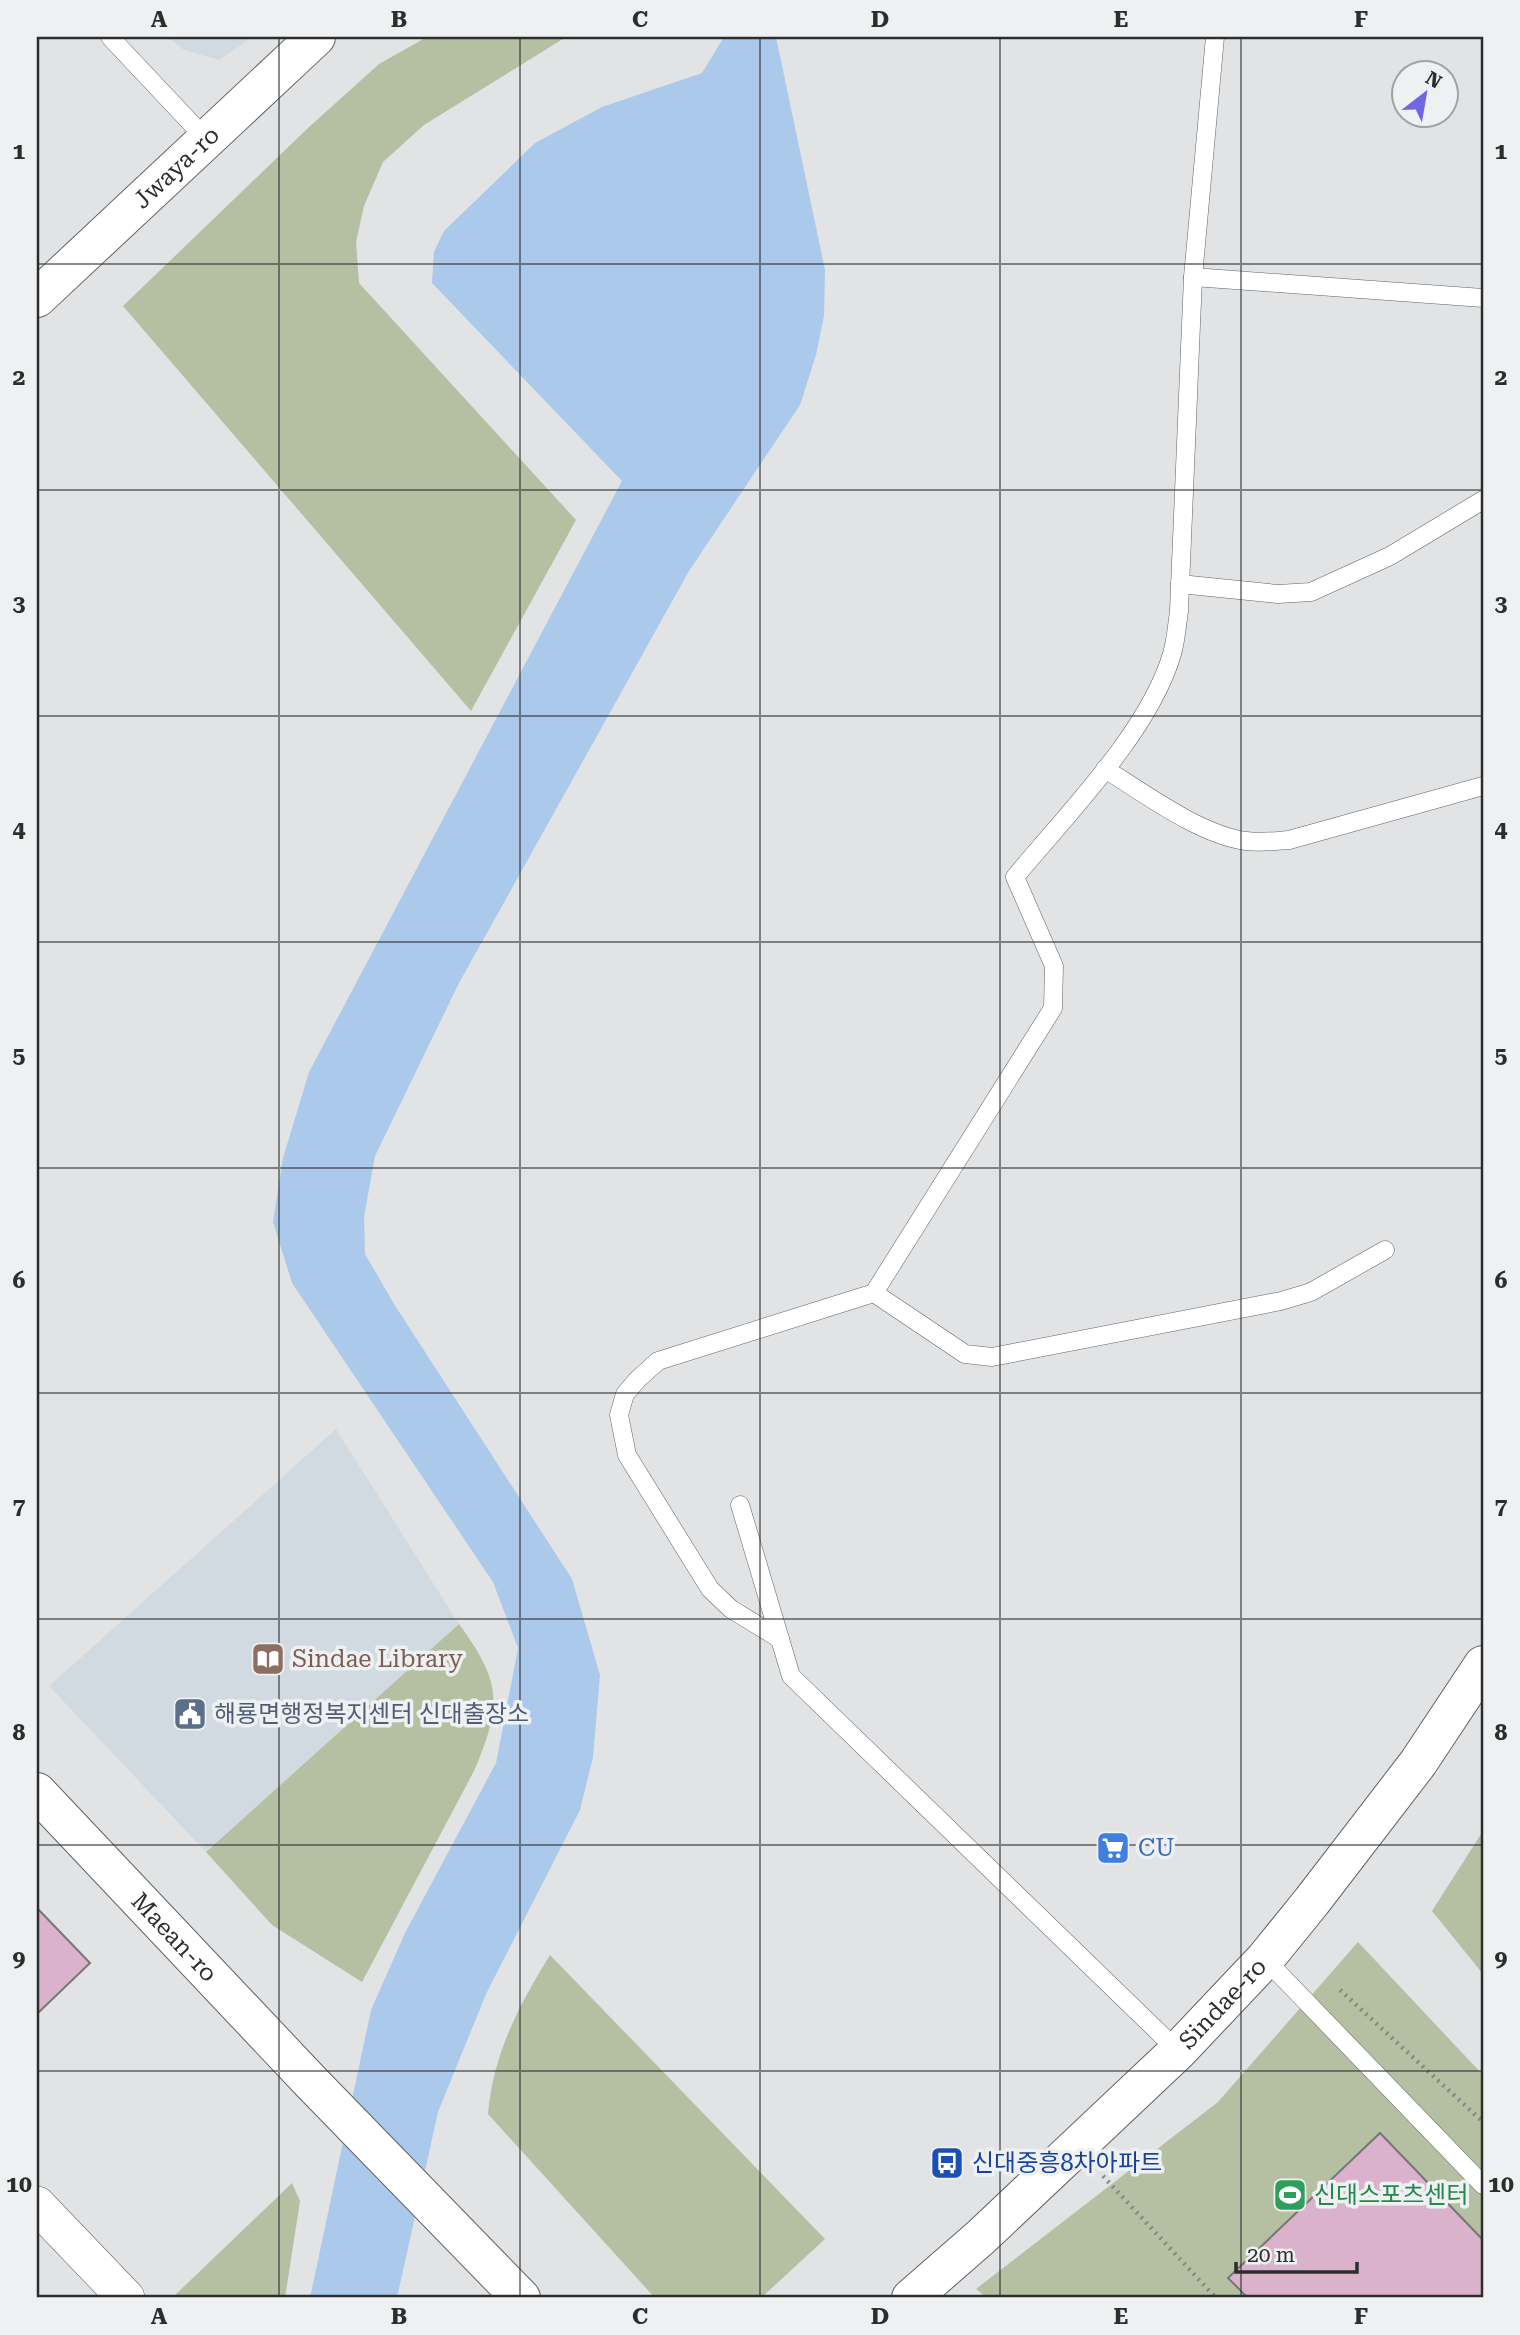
<svg xmlns="http://www.w3.org/2000/svg" width="1520" height="2335" font-family="'Roboto Serif','Noto Sans KR',serif">
<style>
.built{fill:#d2dae1}
.green{fill:#b4c0a1}
.water{fill:#abc9eb}
.building{fill:#dab2cc;stroke:#777677;stroke-width:2}
.lines{fill:none;stroke-linecap:round;stroke-linejoin:round}
.lane-casing{stroke:#616264;stroke-width:19}
.street-casing{stroke:#616264;stroke-width:38}
.secondary-casing{stroke:#616264;stroke-width:40}
.path{stroke:#858686;stroke-width:4.5;stroke-dasharray:2 5;stroke-linecap:butt}
.lane{stroke:#fff;stroke-width:18}
.street{stroke:#fff;stroke-width:37}
.secondary{stroke:#fff;stroke-width:38}
.grid{fill:none;stroke:#2c2d2d;stroke-width:2;stroke-opacity:0.55}
.labels{text-anchor:middle;dominant-baseline:central;stroke-width:7;stroke-linejoin:round;paint-order:stroke}
.street-label{font-size:24px;fill:#2c2d2d;stroke:#eff0f2}
.education-label{font-size:24px;fill:#785e54;stroke:#eff0f2;text-anchor:start}
.service-label{font-size:24px;fill:#4e5e75;stroke:#eff0f2;text-anchor:start}
.shop-label{font-size:24px;fill:#366cbe;stroke:#eff0f2;text-anchor:start}
.transit-label{font-size:24px;fill:#164399;stroke:#eff0f2;text-anchor:start}
.leisure-label{font-size:24px;fill:#27864d;stroke:#eff0f2;text-anchor:start}
.neatline{fill:none;stroke:#2c2d2d;stroke-width:2.5}
.grid-label{font-size:23px;text-anchor:middle;font-weight:bold;fill:#2c2d2d}
</style>
<rect width="100%" height="100%" fill="#e2e3e5"/>
<g class="built">
<path d="M168,37H253L219,60L184,50Z"/>
<path d="M336,1429L459,1624L206,1852L49,1686Z"/>
</g>
<g class="green">
<path d="M427,37H566L424,125L383,162L364,206L356,242L359,283L576,520L471,711L123,306L308,128L379,64Z"/>
<path d="M459,1624C502,1683 502,1705 474,1771L362,1982L272,1925L206,1852Z"/>
<path d="M1483,1831V1974L1432,1911Z"/>
<path d="M1358,1942L1483,2075V2298H987L976,2289L1218,2102Z"/>
<path d="M550,1955L825,2239L761,2298H655L488,2114C493,2054 519,2005 550,1955Z"/>
<path d="M292,2183L300,2201L285,2298H172Z"/>
</g>
<path class="water" d="M724,37H776L825,270L824,316L816,355L800,405L689,571L459,983L375,1156L364,1217L365,1254L394,1304L572,1579L600,1675L593,1757L580,1810L486,1994L438,2112L397,2298H310L371,2010L405,1933L496,1763L518,1648L493,1582L292,1283L273,1222L283,1158L309,1072L622,481L432,283L434,252L444,231L535,143L602,107L702,73Z"/>
<g class="building">
<path d="M37,1908L90,1963L37,2014Z"/>
<path d="M1380,2133L1483,2240V2298H1248L1228,2278Z"/>
</g>
<g class="lines">
<defs>
<g id="lane">
<path d="M110,37L206,139"/>
<path d="M1215,37L1193,277L1483,298"/>
<path d="M1180,584L1278,594L1311,592L1390,556L1483,500"/>
<path d="M1105,769C1144,793 1200,835 1246,841C1260,843 1275,841 1289,840L1483,786"/>
<path d="M874,1293L965,1354L992,1357L1281,1301L1311,1292L1385,1250"/>
<path d="M740,1505L791,1676L1178,2051"/>
<path d="M780,1639L731,1609L710,1589L627,1455L619,1415L625,1394L638,1379L658,1361L874,1293L1053,1008L1054,966L1015,877C1067,814 1149,732 1172,654C1176,640 1177,625 1179,611L1193,277"/>
<path d="M1265,1959L1483,2185"/>
</g>
<path id="street" d="M37,2205L126,2298"/>
<g id="secondary">
<path id="s1" d="M37,298L316,37"/>
<path id="s2" d="M37,1792L310,2081L521,2298"/>
<path id="s3" d="M911,2298L981,2237L1178,2051L1265,1959L1312,1901L1418,1763L1483,1665"/>
</g>
</defs>
<use href="#lane" class="lane-casing"/>
<use href="#street" class="street-casing"/>
<use href="#secondary" class="secondary-casing"/>
<g class="path">
<path d="M1340,1990L1483,2122"/>
<path d="M1103,2176L1216,2298"/>
</g>
<use href="#lane" class="lane"/>
<use href="#street" class="street"/>
<use href="#secondary" class="secondary"/>
</g>
<path class="grid" d="M279,37V2298M520,37V2298M760,37V2298M1000,37V2298M1241,37V2298M37,264H1483M37,490H1483M37,716H1483M37,942H1483M37,1168H1483M37,1393H1483M37,1619H1483M37,1845H1483M37,2071H1483"/>
<defs>
<symbol id="library-square" viewBox="-11 -11 22 22"><rect x="-9" y="-9" width="18" height="18" rx="4" fill="#8d6e63" stroke="#eff0f2"/><path d="M-6-4Q-3-5.5-.7-3.5V5Q-3 3-6 4ZM6-4Q3-5.5 .7-3.5V5Q3 3 6 4Z" fill="#fff"/></symbol>
<symbol id="civic-square" viewBox="-11 -11 22 22"><rect x="-9" y="-9" width="18" height="18" rx="4" fill="#5c6f8a" stroke="#eff0f2"/><path d="M-.6-6.5H3V-4.5H.6V-3L4-1V1h2V6H-6V1h2V-1L-.6-3ZM-1.2 2.5V6h2.4V2.5Z" fill="#fff"/></symbol>
<symbol id="supermarket-square" viewBox="-11 -11 22 22"><rect x="-9" y="-9" width="18" height="18" rx="4" fill="#3f7fe0" stroke="#eff0f2"/><path d="M-6-5.5h2.5l.6 2H6L4.5 2H-2.5L-4.4-4H-6ZM-1.5 3.2a1.3 1.3 0 1 0 .1 0ZM3 3.2a1.3 1.3 0 1 0 .1 0Z" fill="#fff"/></symbol>
<symbol id="bus-square" viewBox="-11 -11 22 22"><rect x="-9" y="-9" width="18" height="18" rx="4" fill="#1a4fb4" stroke="#eff0f2"/><path d="M-5-6H5V4H4V6H2V4H-2V6H-4V4H-5ZM-3.5-4V0h7V-4ZM-3.5 1.2v1.5H-2V1.2ZM2 1.2v1.5H3.5V1.2Z" fill="#fff"/></symbol>
<symbol id="stadium-square" viewBox="-11 -11 22 22"><rect x="-9" y="-9" width="18" height="18" rx="4" fill="#2e9e5b" stroke="#eff0f2"/><path d="M0-5a6.5 5 0 1 0 0 10a6.5 5 0 1 0 0-10ZM-3.5-1.8h7v3.6h-7Z" fill="#fff"/></symbol>
</defs>
<g fill-rule="evenodd">
<use href="#library-square" x="249" y="1640" width="38" height="38"/>
<use href="#civic-square" x="171" y="1695" width="38" height="38"/>
<use href="#supermarket-square" x="1094" y="1829" width="38" height="38"/>
<use href="#bus-square" x="928" y="2144" width="38" height="38"/>
<use href="#stadium-square" x="1271" y="2176" width="38" height="38"/>
</g>
<g class="labels">
<g class="street-label">
<text stroke="none"><textPath href="#s1" startOffset="191">Jwaya-ro</textPath></text>
<text stroke="none"><textPath href="#s2" startOffset="200">Maean-ro</textPath></text>
<text stroke="none"><textPath href="#s3" startOffset="429">Sindae-ro</textPath></text>
</g>
<g class="education-label">
<text x="292" y="1659">Sindae Library</text>
</g>
<g class="service-label">
<text x="214" y="1714">해룡면행정복지센터 신대출장소</text>
</g>
<g class="shop-label">
<text x="1138" y="1848">CU</text>
</g>
<g class="transit-label">
<text x="972" y="2163">신대중흥8차아파트</text>
</g>
<g class="leisure-label">
<text x="1314" y="2195">신대스포츠센터</text>
</g>
</g>
<rect width="1520" height="2335" fill="none" stroke="#eff0f2" stroke-width="77"/>
<g transform="translate(1425 94) rotate(31)"><circle r="33" fill="#eff0f2" stroke="#a1a2a3" stroke-width="2"/>
<path d="M0-5L12 26L0 18L-12 26Z" fill="#7267e2"/>
<text y="-10" font-size="19" font-weight="bold" text-anchor="middle" fill="#2c2d2d">N</text>
</g>
<path d="M1236 2262v10h121v-10" fill="none" stroke="#2c2d2d" stroke-width="3.5"/>
<text x="1247" y="2262" font-size="21" fill="#2c2d2d" stroke="#eff0f2" stroke-width="5" paint-order="stroke">20 m</text>
<rect x="38" y="38" width="1444" height="2258" class="neatline"/>
<g class="grid-label">
<text x="159" y="27">A</text>
<text x="399" y="27">B</text>
<text x="640" y="27">C</text>
<text x="880" y="27">D</text>
<text x="1121" y="27">E</text>
<text x="1361" y="27">F</text>
<text x="19" y="159">1</text>
<text x="1501" y="159">1</text>
<text x="19" y="385">2</text>
<text x="1501" y="385">2</text>
<text x="19" y="611">3</text>
<text x="1501" y="611">3</text>
<text x="19" y="837">4</text>
<text x="1501" y="837">4</text>
<text x="19" y="1063">5</text>
<text x="1501" y="1063">5</text>
<text x="19" y="1288">6</text>
<text x="1501" y="1288">6</text>
<text x="19" y="1514">7</text>
<text x="1501" y="1514">7</text>
<text x="19" y="1740">8</text>
<text x="1501" y="1740">8</text>
<text x="19" y="1966">9</text>
<text x="1501" y="1966">9</text>
<text x="19" y="2192">10</text>
<text x="1501" y="2192">10</text>
<text x="159" y="2324">A</text>
<text x="399" y="2324">B</text>
<text x="640" y="2324">C</text>
<text x="880" y="2324">D</text>
<text x="1121" y="2324">E</text>
<text x="1361" y="2324">F</text>
</g>
</svg>
